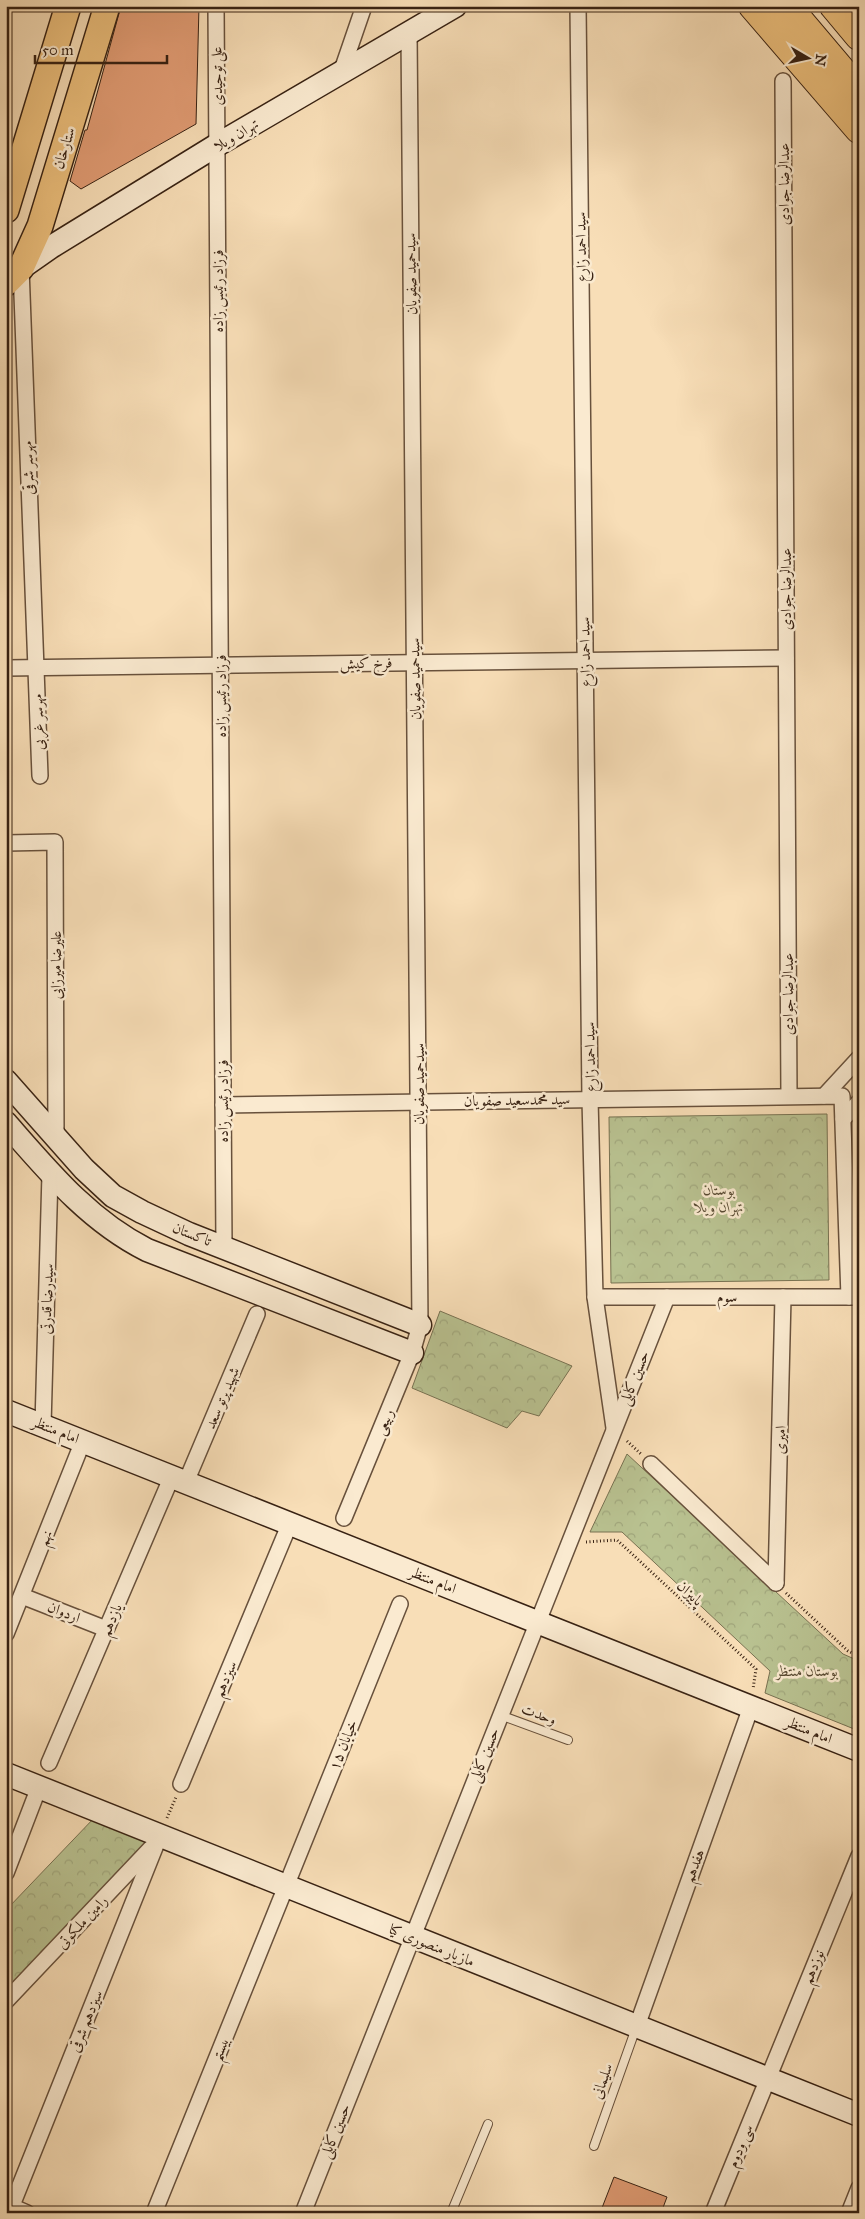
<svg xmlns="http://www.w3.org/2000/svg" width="865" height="2219" font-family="'IM FELL Great Primer',Amiri,serif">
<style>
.park{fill:url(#park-crowns);stroke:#787252}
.building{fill:#e09b73;stroke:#382213}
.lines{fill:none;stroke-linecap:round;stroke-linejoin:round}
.lane-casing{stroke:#68513c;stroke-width:10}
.street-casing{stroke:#68513c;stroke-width:18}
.secondary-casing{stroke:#382213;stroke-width:25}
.primary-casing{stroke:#382213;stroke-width:28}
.highway-casing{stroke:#382213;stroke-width:30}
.path{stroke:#382213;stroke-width:3;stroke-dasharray:1 2.5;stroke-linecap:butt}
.lane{stroke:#faead0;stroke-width:8}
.street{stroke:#faead0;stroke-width:15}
.secondary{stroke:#faead0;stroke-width:22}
.primary{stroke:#ecbf7c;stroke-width:25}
.highway{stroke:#ecbf7c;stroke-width:28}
.labels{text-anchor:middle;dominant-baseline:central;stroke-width:5;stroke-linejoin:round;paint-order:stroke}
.street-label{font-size:15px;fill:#382213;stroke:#faead0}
.park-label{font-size:15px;font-style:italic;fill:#584a32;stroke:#faead0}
</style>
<defs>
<pattern id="park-crowns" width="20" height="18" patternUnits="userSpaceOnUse" patternTransform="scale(1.25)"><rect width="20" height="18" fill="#b9c291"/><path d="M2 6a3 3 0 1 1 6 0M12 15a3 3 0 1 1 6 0" fill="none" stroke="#a0a67c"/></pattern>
</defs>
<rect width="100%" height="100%" fill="#f8deb7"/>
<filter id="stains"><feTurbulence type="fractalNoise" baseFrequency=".004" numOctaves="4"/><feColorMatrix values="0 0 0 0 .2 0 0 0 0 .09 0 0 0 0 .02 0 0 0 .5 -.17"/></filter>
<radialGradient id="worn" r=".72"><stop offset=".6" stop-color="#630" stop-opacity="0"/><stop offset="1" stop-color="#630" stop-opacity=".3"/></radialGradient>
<g class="park">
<path d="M827,1114L829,1280L611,1283L609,1117Z"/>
<path d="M440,1311L572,1366L539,1416L522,1411L507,1428L412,1388Z"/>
<path d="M627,1454L843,1654L859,1661V1731L765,1693L770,1671L622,1532H590Z"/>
<path d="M95,1817L149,1842L6,1991V1913L8,1908Z"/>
</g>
<g class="building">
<path d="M121,6H199L196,124L81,189L70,181L85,130H87Z"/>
<path d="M614,2177L667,2197L661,2213H600Z"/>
</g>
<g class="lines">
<defs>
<g id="lane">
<path d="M500,1715L568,1740"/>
<path d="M594,2146L636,2028"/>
<path d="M451,2213L488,2124"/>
</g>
<g id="street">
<path d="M216,6L224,1246"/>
<path d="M578,6L590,1099L595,1297L614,1428"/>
<path d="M341,73L364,6"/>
<path d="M783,81L789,1096"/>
<path d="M21,268L40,776"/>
<path d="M6,668L786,658"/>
<path d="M6,843L55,842L56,1137"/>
<path d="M824,1096L859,1058"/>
<path d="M223,1105L842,1096L849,1297"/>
<path d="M843,1119L859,1102"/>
<path d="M595,1297H857"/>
<path d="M43,1425L50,1174"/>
<path d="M651,1464L776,1583"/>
<path d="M186,1482L257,1314"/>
<path d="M344,1518L412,1353L420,1325L409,33"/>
<path d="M776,1583L783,1297"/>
<path d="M22,1596L106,1629"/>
<path d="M6,1634L83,1441"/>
<path d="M49,1763L172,1476"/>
<path d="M181,1784L290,1523"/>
<path d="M6,1873L39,1787"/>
<path d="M6,2001L151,1848"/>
<path d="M637,2026L751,1707"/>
<path d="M6,2204L27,2213"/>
<path d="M9,2213L160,1835"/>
<path d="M154,2213L400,1604"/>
<path d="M303,2213L667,1297"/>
<path d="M713,2213L859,1856"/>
<path d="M849,2213L859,2188"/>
</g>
<g id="secondary">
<path d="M21,268L51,247L217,145L455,6"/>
<path d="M6,1081L84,1169L113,1196L142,1212L189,1234L420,1325"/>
<path d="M6,1123C48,1171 89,1221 147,1250L412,1353"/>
<path d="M6,1411L859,1750"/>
<path d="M6,1774L859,2115"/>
</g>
<g id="primary">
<path d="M6,210L68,6"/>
<path d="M6,283L21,268L40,226L107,6"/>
</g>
<g id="highway">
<path d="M753,6L859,129"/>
<path d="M787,6L859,91"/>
<path d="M834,6L859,36"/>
</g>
</defs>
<use href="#lane" class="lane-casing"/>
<use href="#street" class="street-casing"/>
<use href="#secondary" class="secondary-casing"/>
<use href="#primary" class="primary-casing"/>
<use href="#highway" class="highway-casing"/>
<g class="path">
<path d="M627,1441L641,1454"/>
<path d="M586,1542L617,1540L756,1669L753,1689"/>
<path d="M786,1593L848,1651L859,1656"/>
<path d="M167,1818L176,1797"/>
</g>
<use href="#lane" class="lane"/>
<use href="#street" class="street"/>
<use href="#secondary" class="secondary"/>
<use href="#primary" class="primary"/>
<use href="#highway" class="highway"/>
</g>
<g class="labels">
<g class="street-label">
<text transform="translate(217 76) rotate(-91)">علی توحیدی</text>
<text transform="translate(236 135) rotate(-31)">تهران ویلا</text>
<text transform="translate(64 148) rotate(-73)">ستارخان</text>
<text transform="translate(784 184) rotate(-90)">عبدالرضا جوادی</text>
<text transform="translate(581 247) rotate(-91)">سید احمد زارع</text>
<text transform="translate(411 274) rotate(-91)">سیدحمید صفویان</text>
<text transform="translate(218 291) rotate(-90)">فرزاد رئیس زاده</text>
<text transform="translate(28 468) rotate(-92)">مهرسر شرقی</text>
<text transform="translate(786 589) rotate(-90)">عبدالرضا جوادی</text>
<text transform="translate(585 652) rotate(-91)">سید احمد زارع</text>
<text transform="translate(366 663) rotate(-1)">فرخ کیش</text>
<text transform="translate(415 679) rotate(-91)">سیدحمید صفویان</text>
<text transform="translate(221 696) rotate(-90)">فرزاد رئیس زاده</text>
<text transform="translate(38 722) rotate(-92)">مهرسر غربی</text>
<text transform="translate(56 965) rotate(-90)">علیرضا میرزایی</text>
<text transform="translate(788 994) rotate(-90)">عبدالرضا جوادی</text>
<text transform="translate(590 1057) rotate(-91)">سید احمد زارع</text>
<text transform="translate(419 1084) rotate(-90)">سیدحمید صفویان</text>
<text transform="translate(517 1100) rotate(-1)">سید محمدسعید صفویان</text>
<text transform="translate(223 1101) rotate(-90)">فرزاد رئیس زاده</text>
<text transform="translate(192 1234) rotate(22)">تاکستان</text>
<text x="727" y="1297">سوم</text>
<text transform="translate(47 1299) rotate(-88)">سیدرضا قدرتی</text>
<text transform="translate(634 1378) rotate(-68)">حسین کابلی</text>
<text transform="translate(222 1398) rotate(-67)">شهید پرتو سعد</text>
<text transform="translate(384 1422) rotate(-68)">ربیعی</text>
<text transform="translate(56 1430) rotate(22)">امام منتظر</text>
<text transform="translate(780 1440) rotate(-88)">امیری</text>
<text transform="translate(45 1538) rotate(-68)">نهم</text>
<text transform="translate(433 1580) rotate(22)">امام منتظر</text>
<text transform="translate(690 1593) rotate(43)">پاییزان</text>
<text transform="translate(64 1612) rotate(22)">اردوان</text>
<text transform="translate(111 1620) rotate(-67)">یازدهم</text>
<text transform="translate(225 1679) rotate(-67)">سیزدهم</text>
<text transform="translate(539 1714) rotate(20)">وحدت</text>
<text transform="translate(809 1730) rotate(22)">امام منتظر</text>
<text transform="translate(343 1745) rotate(-68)">خیابان ۱۵</text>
<text transform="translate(484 1755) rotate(-68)">حسین کابلی</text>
<text transform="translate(694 1866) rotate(-70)">هفدهم</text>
<text transform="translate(82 1922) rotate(-47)">رامین ملکوتی</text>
<text transform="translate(432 1945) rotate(22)">مازیار منصوری کیا</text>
<text transform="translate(813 1967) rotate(-68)">نوزدهم</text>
<text transform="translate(86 2021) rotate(-68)">سیزدهم شرقی</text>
<text transform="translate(220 2049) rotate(-68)">بیستم</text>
<text transform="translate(602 2081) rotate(-71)">سلیمانی</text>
<text transform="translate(335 2131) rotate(-68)">حسین کابلی</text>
<text transform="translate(740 2146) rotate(-68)">سی ودوم</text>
</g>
<g class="park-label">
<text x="719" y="1190">بوستان<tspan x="719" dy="17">تهران ویلا</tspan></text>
<text x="807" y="1671">بوستان منتظر</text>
</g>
</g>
<rect width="865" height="2219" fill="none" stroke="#f8deb7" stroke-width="25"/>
<rect x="8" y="8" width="850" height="2204" fill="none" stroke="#382213" stroke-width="2.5"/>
<rect x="12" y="12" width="840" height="2194" fill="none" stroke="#382213"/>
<g transform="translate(808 58) rotate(99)" stroke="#faead0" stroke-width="4" paint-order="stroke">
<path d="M0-4L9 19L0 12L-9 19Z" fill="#382213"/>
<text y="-8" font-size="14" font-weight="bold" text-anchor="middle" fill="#382213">N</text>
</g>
<path d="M35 55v8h132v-8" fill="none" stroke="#382213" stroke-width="2.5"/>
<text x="42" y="55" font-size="15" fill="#382213" stroke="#faead0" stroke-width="4" paint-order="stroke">50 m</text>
<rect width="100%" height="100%" filter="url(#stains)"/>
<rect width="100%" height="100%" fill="url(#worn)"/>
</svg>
